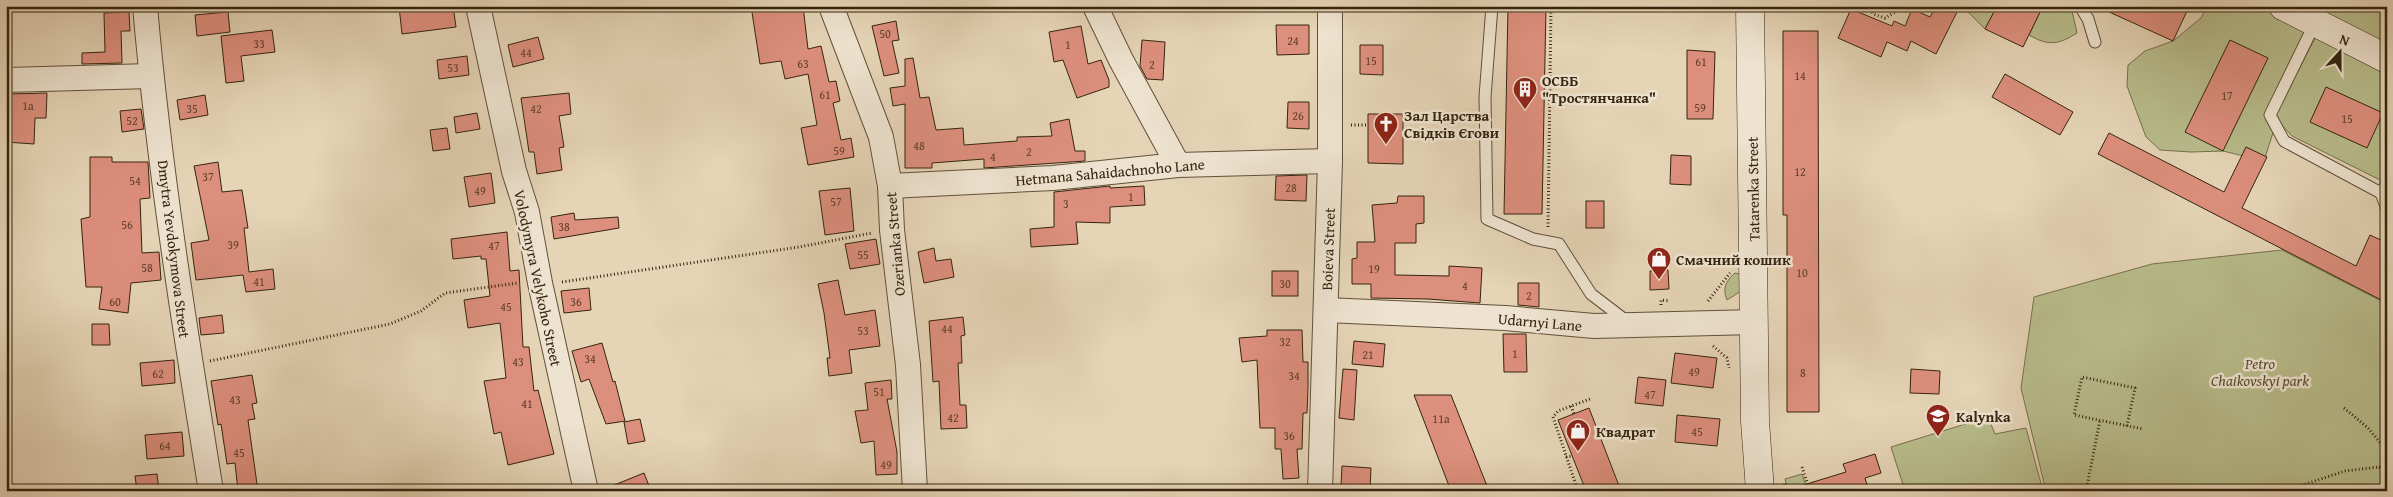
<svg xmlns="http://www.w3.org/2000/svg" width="2393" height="497" font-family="'Gentium Book Plus',serif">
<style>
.green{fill:#b8bc8b;stroke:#76704d}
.building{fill:#dd8f7d;stroke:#35240f}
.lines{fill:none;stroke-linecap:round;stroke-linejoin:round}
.lane-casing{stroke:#615039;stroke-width:13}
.street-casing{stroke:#615039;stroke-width:26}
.secondary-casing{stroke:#35240f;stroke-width:29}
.path{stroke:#35240f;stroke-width:3;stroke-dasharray:1 2.5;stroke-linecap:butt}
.lane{stroke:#eee3d0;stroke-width:11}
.street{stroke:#eee3d0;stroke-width:24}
.secondary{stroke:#eee3d0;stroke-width:28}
.labels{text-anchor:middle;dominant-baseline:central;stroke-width:5;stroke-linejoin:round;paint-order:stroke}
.number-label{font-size:12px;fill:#5f3f2a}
.poi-label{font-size:15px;font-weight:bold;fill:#35240f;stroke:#eee3d0;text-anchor:start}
.street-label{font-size:15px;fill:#35240f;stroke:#eee3d0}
.park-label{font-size:15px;font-style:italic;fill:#564a2e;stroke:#eee3d0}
</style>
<rect width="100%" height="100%" fill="#e5d4b6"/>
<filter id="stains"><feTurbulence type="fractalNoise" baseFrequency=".004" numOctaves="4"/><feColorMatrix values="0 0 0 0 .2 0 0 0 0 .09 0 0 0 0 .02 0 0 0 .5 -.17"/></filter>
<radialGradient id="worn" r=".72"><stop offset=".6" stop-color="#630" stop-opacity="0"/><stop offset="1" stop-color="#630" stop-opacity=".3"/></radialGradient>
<g class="green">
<path d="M1962,6H1997L1985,29Z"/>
<path d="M2043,6H2071L2077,33C2058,45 2048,46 2029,35Z"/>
<path d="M2207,6H2270L2306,24L2286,95L2319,30L2387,65V171L2382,181L2292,136L2277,120L2264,161L2223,151L2191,152L2160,150L2146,137L2127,86L2128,65L2145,51L2173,41L2201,18Z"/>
<path d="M2296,6H2387V53Z"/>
<path d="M2282,250L2387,304V491H2046L2021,388L2034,297L2152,264Z"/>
<path d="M1735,273L1739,274L1743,278L1741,291L1727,300C1722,288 1726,281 1735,273Z"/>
<path d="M1988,417L1995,434L2026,428L2043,491H1905L1891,447Z"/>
<path d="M1802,474L1808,491H1788L1785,479Z"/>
</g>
<g class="building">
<path d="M399,6H453L456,27L402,34Z"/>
<path d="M751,6H803L808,49L821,46L829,82L836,81L840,101L833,103L841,140L851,138L854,157L808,165L801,128L817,125L808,74L785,79L781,61L760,64Z"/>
<path d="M1508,6H1546L1542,214H1504Z"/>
<path d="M1936,6H1960L1936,54L1911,41L1907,51L1887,42L1881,57L1838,38L1851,9L1892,26L1894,21L1905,26L1912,9L1930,17Z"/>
<path d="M1997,6H2043L2023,47L1985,29Z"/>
<path d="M2096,6H2177L2187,11L2173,41Z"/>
<path d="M129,12L130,31H121L122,63L82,64V53L105,52L104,13Z"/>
<path d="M228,12L230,32L197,36L195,15Z"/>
<path d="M896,21L899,40L892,41L899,73L884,76L872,26Z"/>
<path d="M1276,25H1309V54L1277,55Z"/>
<path d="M1081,26L1088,64L1101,60L1109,80V87L1077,98L1063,60L1054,62L1049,32Z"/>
<path d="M272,30L275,52L241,56L244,81L226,83L221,36Z"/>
<path d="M1783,31H1818L1819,412H1787V215H1783Z"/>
<path d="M538,37L544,59L513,67L508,45Z"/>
<path d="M1142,40L1165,42L1163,80L1147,79L1140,66Z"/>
<path d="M2230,40L2268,58L2223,151L2185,132Z"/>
<path d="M1360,45H1383V75L1360,74Z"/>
<path d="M1687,50L1715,52L1713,119H1687Z"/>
<path d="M467,56L469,75L439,79L437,60Z"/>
<path d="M913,58L920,98L929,97L936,130L963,128L964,145L1017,141V137L1052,136L1050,123L1069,119L1075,151H1085V161L984,168V159L932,163V168H905V104L893,106L890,88L905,86V59Z"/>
<path d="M2005,74L2073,112L2060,135L1992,97Z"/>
<path d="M2326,87L2383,113L2367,148L2310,122Z"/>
<path d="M47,93L46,118H35L34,144L6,142V124H10V94Z"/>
<path d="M569,93L571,114L559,116L564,147L559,148L562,170L537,174L534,152H529L521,98Z"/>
<path d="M205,95L208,115L180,120L177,100Z"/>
<path d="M1288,102H1309V129L1287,128Z"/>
<path d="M141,109L144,129L122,132L120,111Z"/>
<path d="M477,113L480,129L456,133L454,117Z"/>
<path d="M1368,114H1403V164L1368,163Z"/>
<path d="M447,128L450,149L433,151L430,130Z"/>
<path d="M2109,133L2224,192L2246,147L2267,157L2242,208L2356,266L2370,235L2387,243V303L2098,154Z"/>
<path d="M1671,155L1691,156V185L1670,184Z"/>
<path d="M90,157H112V162H148L150,198L140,199L142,253L159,252L161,280L131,283L128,313L99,309L102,287H86L81,219L90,217Z"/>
<path d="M218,162L222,192L242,190L248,228H244L249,272L273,269L275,289L246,292L243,275L196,280L191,243L209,240L194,166Z"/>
<path d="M491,173L495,203L469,207L464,177Z"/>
<path d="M1307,175L1306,201L1275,200L1276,176Z"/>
<path d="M1110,186V188L1144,186L1145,205L1110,207V223L1076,222L1078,244L1031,247L1030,229L1054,227V192Z"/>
<path d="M850,188L854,231L825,235L819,191Z"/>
<path d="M1398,196H1424V223L1416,224V243H1395V275L1449,276V266L1482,268L1480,303L1428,299L1371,298V284H1352V259L1357,258V242H1375L1372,205L1397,203Z"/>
<rect x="1586" y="201" width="18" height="27"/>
<path d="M574,213L575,220L618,217L619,228L554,239L551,217Z"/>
<path d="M507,232L510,271L519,270L523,347H529L534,391L538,390L554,454L508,465L501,432L494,434L484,381L506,378L500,323L468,328L464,300L490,296L486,259H481V256L453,259L451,239Z"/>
<path d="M876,239L880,264L850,269L845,244Z"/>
<path d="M934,248L936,261L951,259L954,277L924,283L918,252Z"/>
<path d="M1668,270L1669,289L1650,290V271Z"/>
<rect x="1272" y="271" width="26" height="25"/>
<path d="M838,280L845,315L875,310L880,346L849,350L852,373L829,376L827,358H830L824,313L818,284Z"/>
<path d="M1518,283H1539V307L1518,305Z"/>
<path d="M589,288L591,310L564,313L561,291Z"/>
<path d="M222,315L224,333L201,335L199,318Z"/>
<path d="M963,317L965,335L961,336L962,363H958L960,405H966L967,428L941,429L939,381L933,382L929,321Z"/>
<path d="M92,324H109L110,345H92Z"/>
<path d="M1267,330H1302L1303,362H1308V389L1307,413H1303L1302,449H1297L1299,478L1283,479L1281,449H1275V428H1260L1257,360L1242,362L1239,338L1267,336Z"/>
<path d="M1503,334H1526L1527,372H1504Z"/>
<path d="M1354,341L1385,344L1383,367L1352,364Z"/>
<path d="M602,343L613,382L615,381L625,421L606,424L589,379L581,382L572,351Z"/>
<path d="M1675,353L1717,358L1713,388L1671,383Z"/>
<path d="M174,360L175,383L142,386L140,363Z"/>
<path d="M1343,369L1357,370L1354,420L1339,418Z"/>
<path d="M1911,369L1940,371L1939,394L1910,393Z"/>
<path d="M252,375L257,403L252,404L255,419L248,420L258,491H238L235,463L227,464L221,424L218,425L211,381Z"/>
<path d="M1638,377L1666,380L1663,406L1635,403Z"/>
<path d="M891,380L892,399H887L897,452V474L876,475L874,441L861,443L855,411L868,410L865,383Z"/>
<path d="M1414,395H1451L1489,491H1451Z"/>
<path d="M1589,408L1616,478L1621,491H1586L1558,420Z"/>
<path d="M1677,415L1720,419L1717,446L1675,442Z"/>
<path d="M640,419L645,441L628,444L624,422Z"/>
<path d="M182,432L184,456L147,459L145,435Z"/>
<path d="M1875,454L1881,473L1865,478L1869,491H1798L1797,487L1846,472L1843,464Z"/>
<path d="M1342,466L1371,468L1370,488L1341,486Z"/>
<path d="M644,473L651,491H602V490Z"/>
<path d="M157,474L159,491H137L135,476Z"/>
</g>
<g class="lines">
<defs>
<g id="lane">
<path d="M1492,6L1485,97L1487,219L1533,239L1559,244L1591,294L1629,323"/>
<path d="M2080,6L2088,19L2095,42"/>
<path d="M2315,23L2270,115L2284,141L2381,193"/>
<path d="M2387,183L2381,193L2387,209"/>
</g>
<g id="street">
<path d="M145,6C159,169 185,330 211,491"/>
<path d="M478,6L514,171L527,212L540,283L586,491"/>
<path d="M831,6L881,137L890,186L892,230L908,365L915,491"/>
<path d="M1095,6L1121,60L1178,165"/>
<path d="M6,80L151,76"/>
<path d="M890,186L1053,178L1178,165L1330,161"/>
<path d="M1326,310L1505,318L1594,326L1755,322"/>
<path d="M1320,491L1330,161V6"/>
</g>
<g id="secondary">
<path d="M1750,6L1755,421L1760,491"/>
<path d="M2283,6L2387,59"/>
</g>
</defs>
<use href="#lane" class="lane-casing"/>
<use href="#street" class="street-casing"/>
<use href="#secondary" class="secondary-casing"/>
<g class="path">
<path d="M1869,6L1873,14L1885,18L1905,6"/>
<path d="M1351,125H1368"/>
<path d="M1548,227L1551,6"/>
<path d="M562,282L799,247L872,233"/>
<path d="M1708,301L1730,273"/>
<path d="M1661,305V300L1670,301"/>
<path d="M1713,346L1727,358L1729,368"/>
<path d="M210,361L390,324L421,311L445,293L518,283"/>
<path d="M1571,406L1574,414"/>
<path d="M2344,408L2368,428L2387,451"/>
<path d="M2127,426L2135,388L2082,377L2074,415L2143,429"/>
<path d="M1566,457L1572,456"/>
<path d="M1802,467L1810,491"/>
<path d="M2379,467L2387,472"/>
<path d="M1784,484L1786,491"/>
<path d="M1578,491L1553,417L1558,411L1590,399"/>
<path d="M2086,491L2100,420"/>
<path d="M2285,491L2345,471L2387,466"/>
<path d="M2339,491L2362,485L2374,491"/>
</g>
<use href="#lane" class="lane"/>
<use href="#street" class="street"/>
<use href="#secondary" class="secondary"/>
</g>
<defs>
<symbol id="building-pin" viewBox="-11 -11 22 30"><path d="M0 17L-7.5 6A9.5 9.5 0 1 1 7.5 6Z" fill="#8f2418" stroke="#eee3d0"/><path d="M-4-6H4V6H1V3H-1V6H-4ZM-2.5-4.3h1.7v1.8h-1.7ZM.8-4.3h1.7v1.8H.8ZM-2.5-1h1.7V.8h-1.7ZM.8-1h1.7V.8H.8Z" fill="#fff"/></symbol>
<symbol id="church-pin" viewBox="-11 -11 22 30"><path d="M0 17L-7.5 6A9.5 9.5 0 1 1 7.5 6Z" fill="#8f2418" stroke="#eee3d0"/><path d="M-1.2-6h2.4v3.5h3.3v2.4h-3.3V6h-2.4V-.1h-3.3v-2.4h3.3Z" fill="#fff"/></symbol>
<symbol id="shop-pin" viewBox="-11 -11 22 30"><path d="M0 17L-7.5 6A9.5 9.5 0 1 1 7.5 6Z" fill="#8f2418" stroke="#eee3d0"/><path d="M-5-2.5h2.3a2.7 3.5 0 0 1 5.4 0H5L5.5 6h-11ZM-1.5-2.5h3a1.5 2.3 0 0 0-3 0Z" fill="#fff"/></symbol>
<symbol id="school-pin" viewBox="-11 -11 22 30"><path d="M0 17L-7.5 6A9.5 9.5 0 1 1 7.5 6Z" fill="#8f2418" stroke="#eee3d0"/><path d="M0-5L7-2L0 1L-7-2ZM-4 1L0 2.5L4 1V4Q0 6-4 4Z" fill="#fff"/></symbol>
</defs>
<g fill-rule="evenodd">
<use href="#building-pin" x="1511" y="75" width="28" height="38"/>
<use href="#church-pin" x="1372" y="110" width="28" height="38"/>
<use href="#shop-pin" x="1645" y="245" width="28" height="38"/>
<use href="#school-pin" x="1924" y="402" width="28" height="38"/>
<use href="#shop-pin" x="1564" y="417" width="28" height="38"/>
</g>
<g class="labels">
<g class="number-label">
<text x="885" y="33">50</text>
<text x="1293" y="40">24</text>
<text x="259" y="43">33</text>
<text x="1068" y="44">1</text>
<text x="526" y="52">44</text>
<text x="1371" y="60">15</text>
<text x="1701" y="61">61</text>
<text x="803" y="63">63</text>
<text x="1152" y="64">2</text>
<text x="453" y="67">53</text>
<text x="1800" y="75">14</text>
<text x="825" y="94">61</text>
<text x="2227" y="95">17</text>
<text x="28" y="105">1а</text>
<text x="1700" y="107">59</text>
<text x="192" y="108">35</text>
<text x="536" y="108">42</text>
<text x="1298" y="115">26</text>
<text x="2347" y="118">15</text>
<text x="132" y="120">52</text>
<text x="919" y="145">48</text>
<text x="839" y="150">59</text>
<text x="1029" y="151">2</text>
<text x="993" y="156">4</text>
<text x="1800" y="171">12</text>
<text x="208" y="176">37</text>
<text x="135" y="180">54</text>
<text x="1291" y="187">28</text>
<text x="480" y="190">49</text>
<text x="1131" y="196">1</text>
<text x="836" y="201">57</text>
<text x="1066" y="203">3</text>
<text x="127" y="224">56</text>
<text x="564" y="226">38</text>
<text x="233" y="244">39</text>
<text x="494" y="245">47</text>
<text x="863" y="254">55</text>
<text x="147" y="267">58</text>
<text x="1374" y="268">19</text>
<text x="1802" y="272">10</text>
<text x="259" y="281">41</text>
<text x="1285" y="283">30</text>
<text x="1465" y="285">4</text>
<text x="1529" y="295">2</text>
<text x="115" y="301">60</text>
<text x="576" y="301">36</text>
<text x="506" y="306">45</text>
<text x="947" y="328">44</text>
<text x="863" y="330">53</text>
<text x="1285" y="341">32</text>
<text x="1515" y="353">1</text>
<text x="1368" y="354">21</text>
<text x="590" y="358">34</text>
<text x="518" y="361">43</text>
<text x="1694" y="371">49</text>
<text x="1803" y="372">8</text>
<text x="158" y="373">62</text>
<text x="1294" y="375">34</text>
<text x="879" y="391">51</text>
<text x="1650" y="394">47</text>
<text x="235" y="399">43</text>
<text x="527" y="403">41</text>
<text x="953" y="417">42</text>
<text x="1441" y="418">11а</text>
<text x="1697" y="431">45</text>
<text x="1289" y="435">36</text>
<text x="165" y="445">64</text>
<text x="239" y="452">45</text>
<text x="886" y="464">49</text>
</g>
<g class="poi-label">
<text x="1542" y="80">ОСББ<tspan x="1542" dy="17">"Тростянчанка"</tspan></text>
<text x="1404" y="115">Зал Царства<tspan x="1404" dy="17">Свідків Єгови</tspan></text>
<text x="1676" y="259">Смачний кошик</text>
<text x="1956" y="416">Kalynka</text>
<text x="1596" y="431">Квадрат</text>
</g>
<g class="street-label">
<text transform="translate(1110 172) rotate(-5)">Hetmana Sahaidachnoho Lane</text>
<text transform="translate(1753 189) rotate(-91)">Tatarenka Street</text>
<text transform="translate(895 244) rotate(-95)">Ozerianka Street</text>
<text transform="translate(174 249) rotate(83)">Dmytra Yevdokymova Street</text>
<text transform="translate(1328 249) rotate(-88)">Boieva Street</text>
<text transform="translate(538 278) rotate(78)">Volodymyra Velykoho Street</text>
<text transform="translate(1540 322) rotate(5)">Udarnyi Lane</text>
</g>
<g class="park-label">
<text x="2260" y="363">Petro<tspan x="2260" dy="17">Chaikovskyi park</tspan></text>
</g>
</g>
<rect width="2393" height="497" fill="none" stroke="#e5d4b6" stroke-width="25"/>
<rect x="8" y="8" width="2378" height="482" fill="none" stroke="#35240f" stroke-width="2.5"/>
<rect x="12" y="12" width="2368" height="472" fill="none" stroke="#35240f"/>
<g transform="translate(2340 52) rotate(21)" stroke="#eee3d0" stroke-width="4" paint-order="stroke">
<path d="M0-4L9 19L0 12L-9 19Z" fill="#35240f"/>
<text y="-8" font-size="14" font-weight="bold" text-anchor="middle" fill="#35240f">N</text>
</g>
<rect width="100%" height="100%" filter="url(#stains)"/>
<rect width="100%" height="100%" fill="url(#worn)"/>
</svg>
